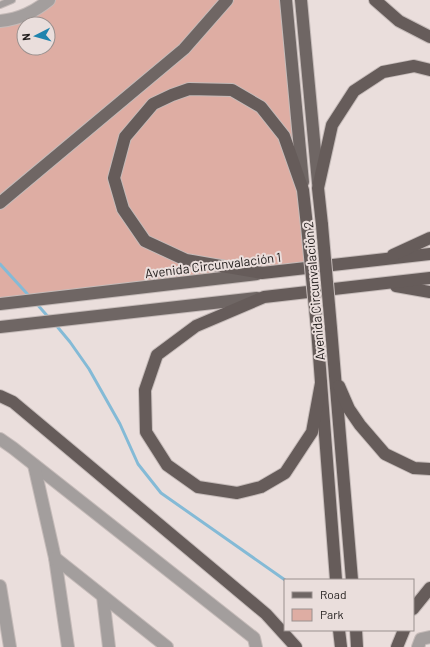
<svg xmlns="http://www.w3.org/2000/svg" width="430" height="647" font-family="Barlow,sans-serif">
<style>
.green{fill:#deada3;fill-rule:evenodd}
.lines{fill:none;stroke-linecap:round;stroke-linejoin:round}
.stream{stroke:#84bad6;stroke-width:3}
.service-casing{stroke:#c5bbb9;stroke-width:8}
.minor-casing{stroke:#c5bbb9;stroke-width:14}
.primary-casing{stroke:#c5bbb9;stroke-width:14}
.trunk-casing{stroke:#c5bbb9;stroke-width:14}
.service{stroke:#a39e9d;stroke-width:6}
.minor{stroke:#a39e9d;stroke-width:12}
.primary{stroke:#6f6664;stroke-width:12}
.trunk{stroke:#665c5a;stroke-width:12}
.trunk-bridge-casing{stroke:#c5bbb9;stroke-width:14;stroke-linecap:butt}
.trunk-bridge{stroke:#665c5a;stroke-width:12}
.labels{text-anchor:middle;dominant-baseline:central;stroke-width:4;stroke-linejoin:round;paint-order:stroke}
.street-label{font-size:13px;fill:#1f1b1a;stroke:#eadedc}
</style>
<rect width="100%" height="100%" fill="#eadedc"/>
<path class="green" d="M49,0H286L311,268L0,304V21ZM24,24H48V48H24Z"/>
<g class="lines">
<g class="stream">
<path d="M0,264L31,298"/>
<path d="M36,303L50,319"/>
<path d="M55,324L70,342L89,369L120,424L138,464L161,493L285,580"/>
</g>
<defs>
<path id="service" d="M0,5L12,0"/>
<g id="minor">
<path d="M0,21C20,19 34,12 49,0"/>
<path d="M0,439L13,448L254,638L256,647"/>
<path d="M34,465L55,558L68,647"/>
<path d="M55,558L167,647"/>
<path d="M0,586L10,647"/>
<path d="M103,597L109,647"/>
<path d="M418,647L421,639L430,637"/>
</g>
<g id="primary">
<path d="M286,0L303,182"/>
<path d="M301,0L318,183"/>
<path d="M0,203L184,49L227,0"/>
<path d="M0,304L257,274"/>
<path d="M0,327L257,298"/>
</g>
<g id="trunk">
<path d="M375,0L399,21L430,37"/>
<path d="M322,225L318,188L332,125L354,91L383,72L414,66L430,70"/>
<path d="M307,226L303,190L284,136L261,107L232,90L189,89L172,95L153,104L125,137L114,178L123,209L145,241L186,260L262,273L430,254"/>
<path d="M393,255L430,238"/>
<path d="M396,286L430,292"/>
<path d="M331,328L352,580"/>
<path d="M317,329L336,580"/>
<path d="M321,383L312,432L285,473L261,487L237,493L198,487L167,465L146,432L145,390L157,355L196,326L264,297L430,278"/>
<path d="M339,386L349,409L360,425L385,454L414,468L430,469"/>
<path d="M0,396L13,402L266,614L296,647"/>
<path d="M413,609L430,588"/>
<path d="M339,630L341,647"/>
<path d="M356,630L357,647"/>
<path d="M397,647L404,630"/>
</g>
</defs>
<use href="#service" class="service-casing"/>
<use href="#minor" class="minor-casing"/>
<use href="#primary" class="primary-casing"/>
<use href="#trunk" class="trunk-casing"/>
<use href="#service" class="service"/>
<use href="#minor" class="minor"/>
<use href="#primary" class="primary"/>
<use href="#trunk" class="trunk"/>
<defs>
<g id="trunk-bridge">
<path d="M322,225L331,328"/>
<path d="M307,226L317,329"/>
</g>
</defs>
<use href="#trunk-bridge" class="trunk-bridge-casing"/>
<use href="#trunk-bridge" class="trunk-bridge"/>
</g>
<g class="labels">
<g class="street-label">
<text transform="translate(213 265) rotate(-7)">Avenida Circunvalación 1</text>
<text transform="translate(314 291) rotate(-95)">Avenida Circunvalación 2</text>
</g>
</g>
<rect x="284" y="579" width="130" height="52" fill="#eadedc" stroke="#99908e"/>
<rect x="292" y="592" width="20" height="6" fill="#6f6664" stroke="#99908e"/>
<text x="320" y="599" font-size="12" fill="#1f1b1a">Road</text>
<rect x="292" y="609" width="20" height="12" fill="#deada3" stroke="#99908e"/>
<text x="320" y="619" font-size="12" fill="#1f1b1a">Park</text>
<g transform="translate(36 36) rotate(264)"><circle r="19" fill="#eadedc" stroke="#99908e"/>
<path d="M0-3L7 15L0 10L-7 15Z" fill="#2084ae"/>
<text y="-6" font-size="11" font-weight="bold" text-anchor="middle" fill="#1f1b1a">N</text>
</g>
</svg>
